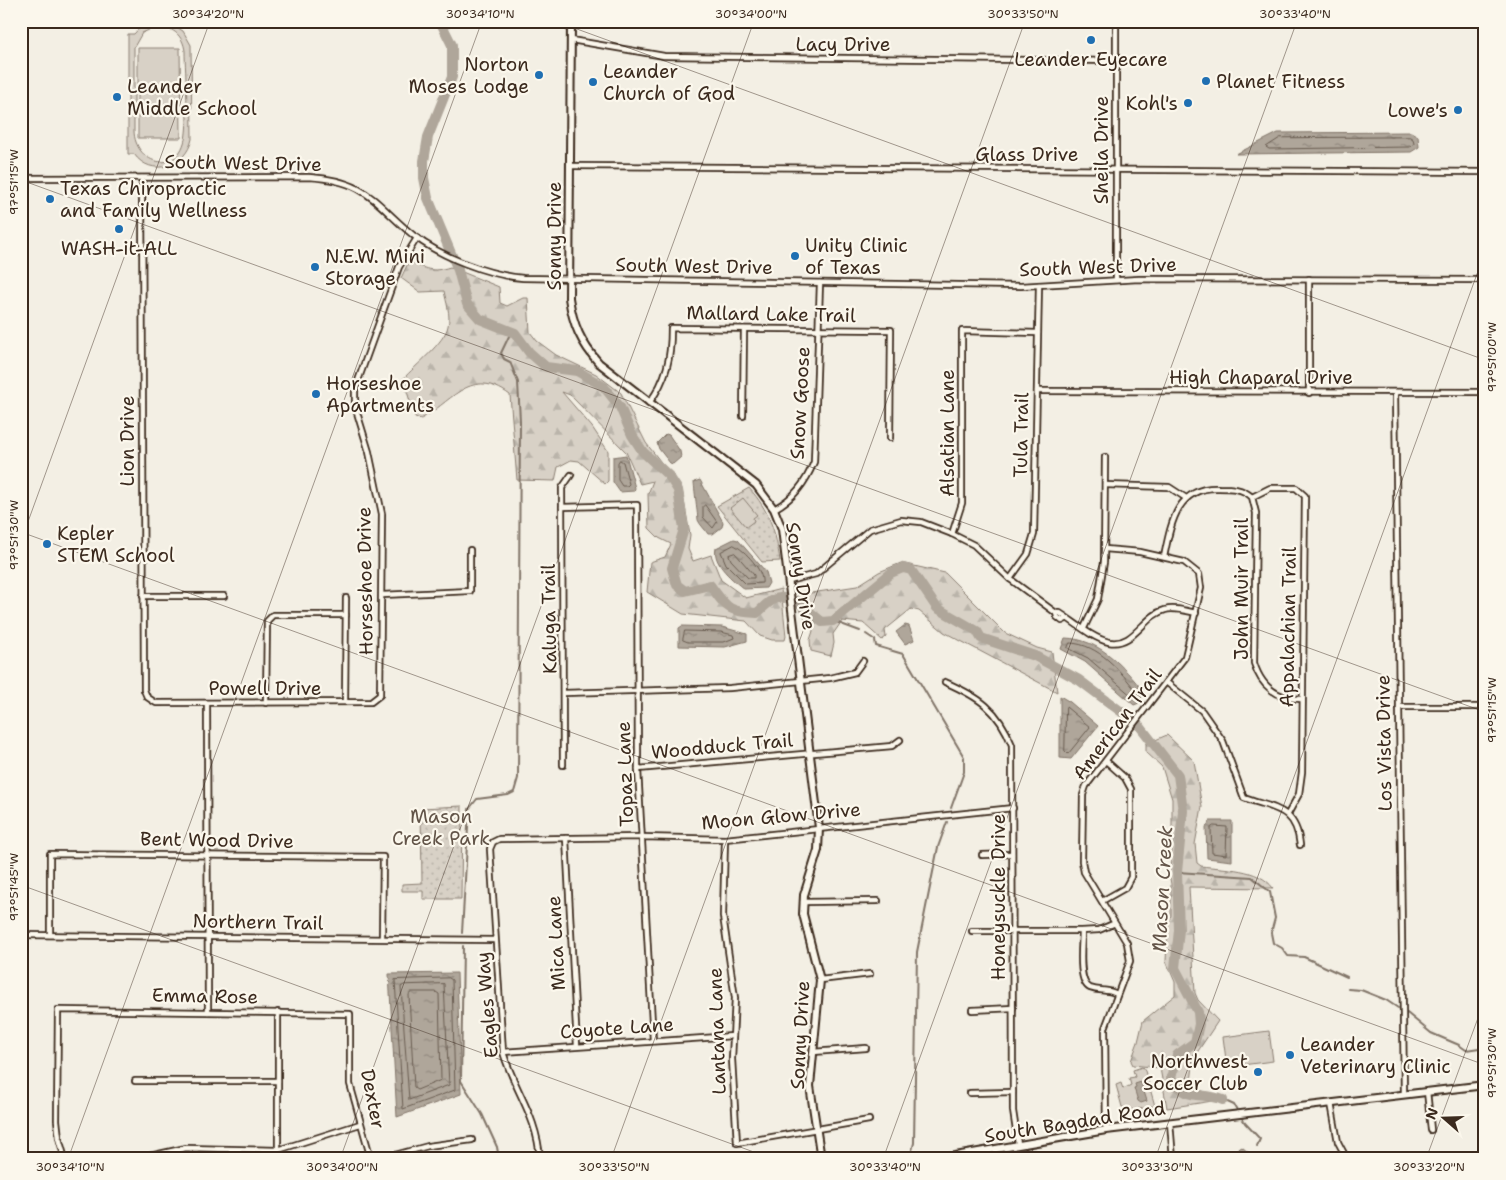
<svg xmlns="http://www.w3.org/2000/svg" width="1506" height="1180" font-family="'Shantell Sans',sans-serif">
<style>
.grass{fill:url(#grass-dots);stroke:#8a7e72}
.forest{fill:url(#forest-firs);stroke:#8a7e72}
.garden{fill:#d8d1c6;stroke:#8a7e72;fill-rule:evenodd}
.water{fill:url(#water-ripples);stroke:#817468}
.lines{fill:none;stroke-linecap:round;stroke-linejoin:round}
.shore{stroke:#695c50;stroke-width:1}
.stream{stroke:#817468;stroke-width:2}
.river{stroke:#afa69a;stroke-width:10}
.street-casing{stroke:#3b2a1e;stroke-width:8}
.secondary-casing{stroke:#3b2a1e;stroke-width:10}
.street{stroke:#fbf7ec;stroke-width:4.5}
.secondary{stroke:#fbf7ec;stroke-width:6}
.ticks{fill:none;stroke:#3b2a1e;stroke-width:1;stroke-opacity:0.45}
.poi-dot{fill:#1f6fb2;stroke:#fbf7ec;stroke-width:2}
.labels{text-anchor:middle;dominant-baseline:central;stroke-width:4.5;stroke-linejoin:round;paint-order:stroke}
.street-label{font-size:19px;fill:#3b2a1e;stroke:#fbf7ec}
.poi-label{font-size:19px;fill:#3b2a1e;stroke:#fbf7ec;text-anchor:start}
.park-label{font-size:19px;fill:#625448;stroke:#fbf7ec}
.water-label{font-size:20px;font-style:italic;fill:#645549;stroke:#fbf7ec}
.neatline{fill:none;stroke:#3b2a1e;stroke-width:2}
.ticks-label{font-size:12px;text-anchor:middle;fill:#3b2a1e}
</style>
<defs>
<pattern id="grass-dots" width="8" height="8" patternUnits="userSpaceOnUse" patternTransform="scale(1.25)"><rect width="8" height="8" fill="#d8d1c6"/><path d="M2 2h.1M6 6h.1" fill="none" stroke="#bab4aa" stroke-width="1.8" stroke-linecap="round"/></pattern>
<pattern id="forest-firs" width="22" height="20" patternUnits="userSpaceOnUse" patternTransform="scale(1.25)"><rect width="22" height="20" fill="#d8d1c6"/><path d="M5 1l3.5 6h-7zM16 11l3.5 6h-7z" fill="#bab4aa"/></pattern>
<pattern id="water-ripples" width="26" height="14" patternUnits="userSpaceOnUse" patternTransform="scale(1.25)"><rect width="26" height="14" fill="#afa69a"/><path d="M2 4q2-2 4 0t4 0M15 11q2-2 4 0t4 0" fill="none" stroke="#90877d"/></pattern>
</defs>
<rect width="100%" height="100%" fill="#f3efe4"/>
<filter id="ink" filterUnits="userSpaceOnUse"><feTurbulence type="fractalNoise" baseFrequency=".02" numOctaves="2"/><feDisplacementMap in="SourceGraphic" scale="10" xChannelSelector="R" yChannelSelector="G"/><feConvolveMatrix kernelMatrix="1 2 1 2 8 2 1 2 1" color-interpolation-filters="sRGB"/></filter>
<g filter="url(#ink)">
<g class="grass">
<path d="M749,488C769,510 776,532 780,561L762,562L717,506Z"/>
<path d="M462,806L461,899H423V891H402V884L422,883L421,808Z"/>
</g>
<g class="forest">
<path d="M409,261C426,269 431,273 450,267L499,287L500,303L507,306L523,298H528L530,332L537,341L556,355L596,374L621,393L646,443L682,489L690,535L688,549L693,561L711,555L721,580L746,598L781,589L786,636L785,640H772L760,636L746,621L683,614L647,592L650,562L665,557L671,544L659,538L649,528L648,494L653,481L640,484L626,452L570,395L562,392L592,427L608,451V481L605,484L579,461L571,460L558,467L555,481L517,480L510,395C471,366 453,401 421,419L415,417L403,379C415,366 445,342 448,326C451,314 446,302 444,291L420,292L401,278Z"/>
<path d="M901,563L945,573L1005,633L1037,648L1052,652L1057,692L944,632L919,611L911,609L885,630L886,637L882,640L863,623L842,621L833,634L834,643L831,656L811,651L810,640L813,631L799,608L798,595L857,586L879,572Z"/>
<path d="M1167,735L1194,761L1202,807L1195,844L1197,863L1201,866C1224,869 1259,868 1273,888L1189,887L1195,993L1198,1000L1218,1021L1194,1057L1191,1082L1196,1089L1223,1097L1219,1100L1167,1108L1160,1068L1133,1065L1131,1061L1138,1042L1143,1021L1175,995V982L1166,961L1168,922L1171,916V884L1169,873L1172,854V799L1162,767L1146,752V744Z"/>
</g>
<g class="garden">
<path d="M167,21L183,31L191,45L192,139C186,167 151,178 134,154H128V34H134C143,23 153,21 167,21ZM156,27C172,26 183,35 185,51C185,72 190,126 184,143C174,175 135,163 134,131V47L142,33Z"/>
<path d="M138,48H180L181,138H138Z"/>
<path d="M743,498L757,515L753,518L754,521L746,527L730,508Z"/>
<path d="M1269,1031L1273,1061L1227,1067L1223,1037Z"/>
<path d="M1142,1067L1145,1071L1155,1106L1134,1110L1122,1107L1116,1085L1121,1083L1123,1089L1131,1085L1129,1078L1135,1077L1133,1070Z"/>
</g>
<g class="water">
<path d="M1411,132L1418,136L1419,147L1411,152L1236,154L1278,133Z"/>
<path d="M666,434L669,435L680,451L681,457L673,464L670,463L659,449L657,443Z"/>
<path d="M626,455L635,488L634,491L620,492L613,482V457Z"/>
<path d="M700,480L723,522L722,527L713,534H708C705,529 700,525 698,520C698,518 694,485 694,482Z"/>
<path d="M734,539L738,540L766,572L769,583L766,588L744,589C734,581 712,564 716,548Z"/>
<path d="M905,625L909,626L914,640L905,644L896,632Z"/>
<path d="M682,626L722,627L747,634V641L725,647L679,646V628Z"/>
<path d="M1065,638C1100,639 1123,666 1144,692L1139,703L1134,705L1085,662L1061,649Z"/>
<path d="M1060,696L1070,702L1098,726L1071,759L1060,758Z"/>
<path d="M1210,821H1232V861L1207,858L1206,827Z"/>
<path d="M457,973L461,1094L397,1117L389,974Z"/>
<path d="M1141,1082L1147,1101L1141,1103L1138,1101L1134,1088L1136,1087L1135,1084Z"/>
<path d="M1242,1147L1256,1159H1234L1237,1150Z"/>
</g>
<g class="lines">
<g class="shore">
<path d="M1410,137L1413,139L1414,144L1410,147L1269,149L1266,147L1280,138Z"/>
<path d="M620,460L623,462L629,484L627,486H622L618,480V463Z"/>
<path d="M705,505L717,522L713,528L703,517V507Z"/>
<path d="M734,545C745,550 764,571 762,583L746,584L726,564L721,552Z"/>
<path d="M735,553L754,575V578H748L731,560L729,555Z"/>
<path d="M685,631L721,632L733,635L734,638L724,642H688L683,640Z"/>
<path d="M1070,643C1099,644 1120,671 1137,692L1136,697H1133L1088,658L1068,648Z"/>
<path d="M1066,707L1090,727L1068,754L1065,751Z"/>
<path d="M1214,826L1227,827L1226,855L1212,853L1211,828Z"/>
<path d="M449,978L452,980L455,1090L403,1109L395,980Z"/>
<path d="M444,984L449,1085L409,1100L401,987L404,985Z"/>
<path d="M412,992H436L439,994L441,1080L417,1090L414,1088L409,995Z"/>
</g>
<g class="stream">
<path d="M833,621L860,631"/>
<path d="M866,634L875,640L876,646L903,654L964,757V772L951,808"/>
<path d="M1177,872L1252,877L1270,892L1275,918L1271,933L1273,943L1282,948L1288,956L1304,957L1347,977"/>
<path d="M462,933L469,809L477,799L508,795L514,792L518,778L520,421L518,382L510,362L504,359L501,353L511,332"/>
<path d="M463,946L461,1081L482,1114L497,1147L499,1159"/>
<path d="M1348,989L1361,990L1386,1000L1398,1008"/>
<path d="M1407,1013L1431,1033L1459,1045L1466,1050L1479,1048L1485,1052"/>
<path d="M1223,1100L1234,1105L1245,1123L1260,1139L1257,1146"/>
<path d="M911,1154L914,1143L917,952L938,847L947,822"/>
</g>
<g class="river">
<path d="M440,21L452,45V77L428,137L424,161V178L428,198L458,270L467,304L480,319L515,333L529,352L546,367L577,371L604,387L620,407L632,435L643,452L669,476L678,490L684,529L672,568L677,585L685,591L710,585C727,608 728,612 757,613C765,606 773,596 784,598"/>
<path d="M797,601L822,622L833,621L891,573L903,568L911,570L937,608L977,631L981,638L1035,656L1079,680L1131,719"/>
<path d="M1139,725L1178,775L1183,811L1177,872L1179,930L1175,968L1198,1012L1199,1024L1195,1042L1177,1055L1171,1078C1185,1102 1201,1091 1223,1100"/>
</g>
<defs>
<g id="street">
<path d="M571,40L664,56L1116,61"/>
<path d="M570,166L1485,172"/>
<path d="M21,178L309,177C368,181 373,202 413,235C441,257 488,275 523,278L1021,286L1139,279L1485,280"/>
<path d="M142,178L144,690L147,697L156,703L371,702L380,695L382,514L369,452L355,406V389L399,267L417,238"/>
<path d="M1116,280V21"/>
<path d="M1037,391L1485,392"/>
<path d="M1395,392L1404,1094"/>
<path d="M1309,393V279"/>
<path d="M649,403C667,379 671,358 671,328L891,330L890,438"/>
<path d="M743,416L744,329"/>
<path d="M1105,485L1169,487L1186,498"/>
<path d="M1252,497L1270,488H1296L1305,496L1302,772L1299,794L1288,814"/>
<path d="M562,507L637,505L638,769L653,1041"/>
<path d="M774,509C794,498 805,484 814,462L820,283"/>
<path d="M952,534L962,503V331L1038,333"/>
<path d="M1105,549L1140,552L1184,562L1199,574L1201,588L1185,657L1086,786L1083,795L1082,861L1084,872L1127,943L1130,961L1105,1028L1106,1130"/>
<path d="M1164,557C1171,523 1177,486 1219,488C1231,488 1242,488 1252,497L1256,513L1254,663C1261,686 1277,699 1301,699"/>
<path d="M1010,579L1028,554L1034,534L1039,285"/>
<path d="M789,581L816,574L870,529L901,520L921,522L952,534L974,545L1010,579L1056,613L1057,617L1062,621L1066,619"/>
<path d="M382,595L470,591V550"/>
<path d="M143,596H224"/>
<path d="M1056,613H1060C1074,622 1092,638 1109,642C1134,647 1144,615 1165,610C1174,607 1186,611 1196,613"/>
<path d="M1084,628L1098,599L1104,562L1105,457"/>
<path d="M945,682C979,697 998,709 1012,745L1013,1111L1018,1144"/>
<path d="M1166,682L1202,711L1223,741L1244,798C1274,809 1296,807 1300,845"/>
<path d="M564,693L730,688L830,678L855,672L863,661"/>
<path d="M345,702L346,598"/>
<path d="M207,703L208,1012"/>
<path d="M266,703L267,621L273,615H346"/>
<path d="M1399,707H1485"/>
<path d="M563,765L562,488L571,475"/>
<path d="M638,769L892,746L900,740"/>
<path d="M566,838L577,1046"/>
<path d="M725,839L723,916L735,998L732,1059L737,1143L869,1120"/>
<path d="M982,855L1012,854"/>
<path d="M1102,901L1125,888L1131,877V789L1125,778L1106,761"/>
<path d="M803,902L878,901"/>
<path d="M972,931H1082L1099,930L1113,924"/>
<path d="M1082,931C1082,944 1077,982 1090,988C1100,992 1106,988 1117,994"/>
<path d="M21,935L495,940"/>
<path d="M50,935V854L383,857L382,938"/>
<path d="M820,980L870,974"/>
<path d="M972,1010L1013,1008"/>
<path d="M503,1052L733,1036"/>
<path d="M813,1052L866,1048"/>
<path d="M135,1081H278"/>
<path d="M1427,1091L1431,1130"/>
<path d="M970,1093L1013,1092"/>
<path d="M1331,1103L1338,1142L1347,1159"/>
<path d="M1170,1122L1173,1159"/>
<path d="M278,1150V1012"/>
<path d="M65,1159L59,1138L57,1120L58,1010L350,1014V1084L371,1159"/>
<path d="M136,1159L186,1148L278,1150L360,1124"/>
<path d="M380,1159L428,1146L472,1140"/>
<path d="M540,1159C537,1115 515,1092 503,1052L490,849L493,842L499,839L642,837L725,839L1013,808"/>
</g>
<g id="secondary">
<path d="M571,21L569,298C573,325 581,343 599,363L756,485L774,509L782,529L819,828L818,850L804,895L803,914L820,980L810,1086L821,1159"/>
<path d="M938,1159L1106,1130L1485,1085"/>
</g>
</defs>
<use href="#street" class="street-casing"/>
<use href="#secondary" class="secondary-casing"/>
<use href="#street" class="street"/>
<use href="#secondary" class="secondary"/>
</g>
</g>
<path class="ticks" d="M555,21L1485,360M21,180L1485,712M21,532L1485,1065M21,541L210,21M21,885L773,1159M68,1159L482,21M340,1159L754,21M611,1159L1025,21M883,1159L1297,21M1155,1159L1485,252M1426,1159L1485,999"/>
<g class="poi-dot">
<circle cx="1091" cy="40" r="5"/>
<circle cx="539" cy="75" r="5"/>
<circle cx="1206" cy="81" r="5"/>
<circle cx="593" cy="82" r="5"/>
<circle cx="117" cy="97" r="5"/>
<circle cx="1188" cy="103" r="5"/>
<circle cx="1458" cy="110" r="5"/>
<circle cx="50" cy="199" r="5"/>
<circle cx="119" cy="229" r="5"/>
<circle cx="795" cy="256" r="5"/>
<circle cx="315" cy="267" r="5"/>
<circle cx="316" cy="394" r="5"/>
<circle cx="47" cy="544" r="5"/>
<circle cx="1290" cy="1055" r="5"/>
<circle cx="1258" cy="1072" r="5"/>
</g>
<g class="labels">
<g class="street-label">
<text x="843" y="44">Lacy Drive</text>
<text transform="translate(1101 150) rotate(-90)">Sheila Drive</text>
<text x="1027" y="154">Glass Drive</text>
<text transform="translate(243 163) rotate(1)">South West Drive</text>
<text transform="translate(554 236) rotate(-90)">Sonny Drive</text>
<text transform="translate(694 266) rotate(1)">South West Drive</text>
<text transform="translate(1098 267) rotate(-2)">South West Drive</text>
<text transform="translate(771 314) rotate(1)">Mallard Lake Trail</text>
<text x="1261" y="377">High Chaparal Drive</text>
<text transform="translate(800 403) rotate(-87)">Snow Goose</text>
<text transform="translate(947 433) rotate(-90)">Alsatian Lane</text>
<text transform="translate(1021 435) rotate(-89)">Tula Trail</text>
<text transform="translate(127 441) rotate(-90)">Lion Drive</text>
<text transform="translate(801 576) rotate(81)">Sonny Drive</text>
<text transform="translate(365 581) rotate(-91)">Horseshoe Drive</text>
<text transform="translate(1241 589) rotate(-90)">John Muir Trail</text>
<text transform="translate(549 619) rotate(-91)">Kaluga Trail</text>
<text transform="translate(1288 627) rotate(-89)">Appalachian Trail</text>
<text x="265" y="688">Powell Drive</text>
<text transform="translate(1117 724) rotate(-53)">American Trail</text>
<text transform="translate(1384 743) rotate(-91)">Los Vista Drive</text>
<text transform="translate(722 746) rotate(-5)">Woodduck Trail</text>
<text transform="translate(625 774) rotate(-92)">Topaz Lane</text>
<text transform="translate(781 816) rotate(-5)">Moon Glow Drive</text>
<text transform="translate(217 840) rotate(1)">Bent Wood Drive</text>
<text transform="translate(998 897) rotate(-90)">Honeysuckle Drive</text>
<text transform="translate(258 922) rotate(1)">Northern Trail</text>
<text transform="translate(556 943) rotate(-93)">Mica Lane</text>
<text transform="translate(205 996) rotate(1)">Emma Rose</text>
<text transform="translate(487 1005) rotate(-95)">Eagles Way</text>
<text transform="translate(617 1028) rotate(-4)">Coyote Lane</text>
<text transform="translate(717 1031) rotate(-92)">Lantana Lane</text>
<text transform="translate(800 1035) rotate(-87)">Sonny Drive</text>
<text transform="translate(373 1099) rotate(79)">Dexter</text>
<text transform="translate(1075 1122) rotate(-9)">South Bagdad Road</text>
</g>
<g class="poi-label">
<text x="1091" y="59" text-anchor="middle">Leander Eyecare</text>
<text x="529" y="64" text-anchor="end">Norton<tspan x="529" dy="22">Moses Lodge</tspan></text>
<text x="603" y="71">Leander<tspan x="603" dy="22">Church of God</tspan></text>
<text x="1216" y="81">Planet Fitness</text>
<text x="127" y="86">Leander<tspan x="127" dy="22">Middle School</tspan></text>
<text x="1178" y="103" text-anchor="end">Kohl's</text>
<text x="1448" y="110" text-anchor="end">Lowe's</text>
<text x="60" y="188">Texas Chiropractic<tspan x="60" dy="22">and Family Wellness</tspan></text>
<text x="805" y="245">Unity Clinic<tspan x="805" dy="22">of Texas</tspan></text>
<text x="119" y="248" text-anchor="middle">WASH-it-ALL</text>
<text x="325" y="256">N.E.W. Mini<tspan x="325" dy="22">Storage</tspan></text>
<text x="326" y="383">Horseshoe<tspan x="326" dy="22">Apartments</tspan></text>
<text x="57" y="533">Kepler<tspan x="57" dy="22">STEM School</tspan></text>
<text x="1300" y="1044">Leander<tspan x="1300" dy="22">Veterinary Clinic</tspan></text>
<text x="1248" y="1061" text-anchor="end">Northwest<tspan x="1248" dy="22">Soccer Club</tspan></text>
</g>
<g class="park-label">
<text x="441" y="816">Mason<tspan x="441" dy="22">Creek Park</tspan></text>
</g>
<g class="water-label">
<text transform="translate(1162 889) rotate(-87)">Mason Creek</text>
</g>
</g>
<rect width="1506" height="1180" fill="none" stroke="#fbf7ec" stroke-width="55"/>
<g transform="translate(1444 1118) rotate(290)" stroke="#fbf7ec" stroke-width="4" paint-order="stroke">
<path d="M0-4L9 19L0 12L-9 19Z" fill="#3b2a1e"/>
<text y="-8" font-size="14" font-weight="bold" text-anchor="middle" fill="#3b2a1e">N</text>
</g>
<rect x="28" y="28" width="1450" height="1124" class="neatline"/>
<g class="ticks-label">
<text x="208" y="18">30°34'20"N</text>
<text x="480" y="18">30°34'10"N</text>
<text x="751" y="18">30°34'00"N</text>
<text x="1023" y="18">30°33'50"N</text>
<text x="1295" y="18">30°33'40"N</text>
<text transform="translate(14 182) rotate(-90)" y="4">97°51'15"W</text>
<text transform="translate(1492 357) rotate(-90)" y="4">97°51'00"W</text>
<text transform="translate(14 535) rotate(-90)" y="4">97°51'30"W</text>
<text transform="translate(1492 710) rotate(-90)" y="4">97°51'15"W</text>
<text transform="translate(14 887) rotate(-90)" y="4">97°51'45"W</text>
<text transform="translate(1492 1063) rotate(-90)" y="4">97°51'30"W</text>
<text x="70" y="1171">30°34'10"N</text>
<text x="342" y="1171">30°34'00"N</text>
<text x="614" y="1171">30°33'50"N</text>
<text x="885" y="1171">30°33'40"N</text>
<text x="1157" y="1171">30°33'30"N</text>
<text x="1429" y="1171">30°33'20"N</text>
</g>
</svg>
